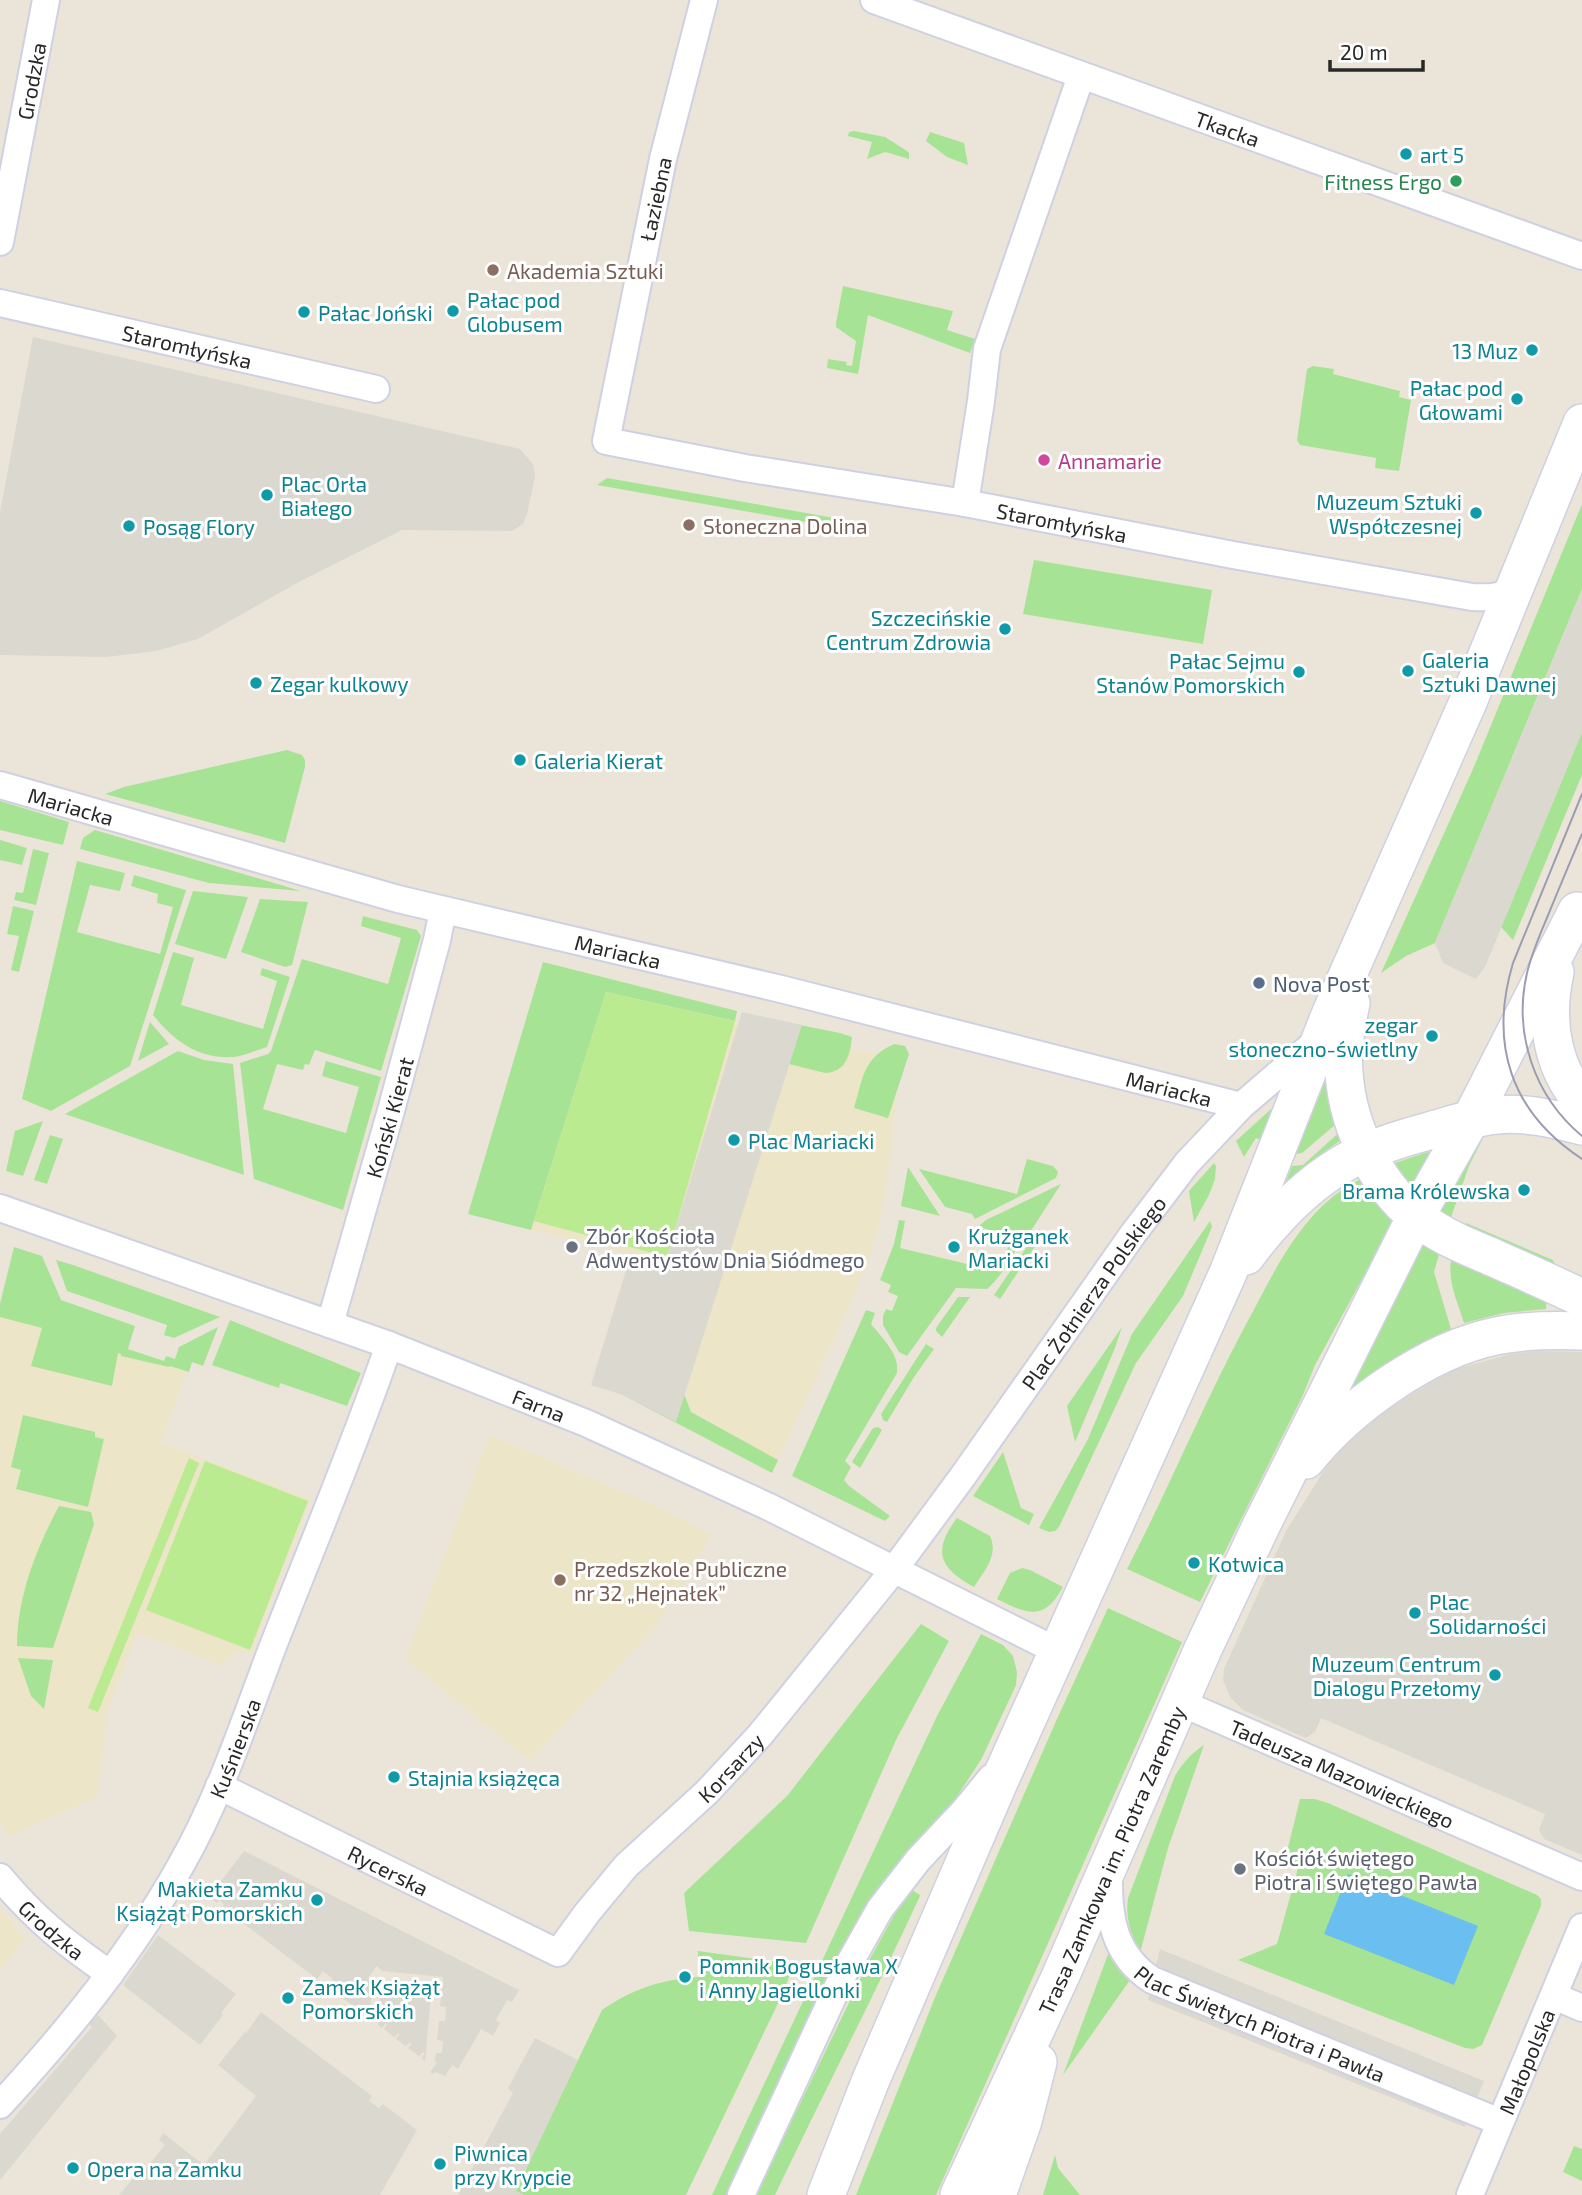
<svg xmlns="http://www.w3.org/2000/svg" width="1582" height="2195" font-family="'Exo 2',sans-serif">
<style>
.education{fill:#ede5c8}
.green{fill:#a7e394}
.pitch{fill:#bbeb90}
.plaza{fill:#dbd8d0}
.water{fill:#6abef0}
.lines{fill:none;stroke-linecap:round;stroke-linejoin:round}
.street-casing{stroke:#cfd0e2;stroke-width:30}
.secondary-casing{stroke:#cfd0e2;stroke-width:40}
.street{stroke:#fff;stroke-width:26}
.secondary{stroke:#fff;stroke-width:37}
.tram{stroke:#9c9db3;stroke-width:2}
.culture-dot{fill:#0f9aa8;stroke:#fff;stroke-width:2.5}
.leisure-dot{fill:#2e9e5b;stroke:#fff;stroke-width:2.5}
.education-dot{fill:#8d6e63;stroke:#fff;stroke-width:2.5}
.hotel-dot{fill:#d1479c;stroke:#fff;stroke-width:2.5}
.service-dot{fill:#5c6f8a;stroke:#fff;stroke-width:2.5}
.worship-dot{fill:#6b7280;stroke:#fff;stroke-width:2.5}
.labels{text-anchor:middle;dominant-baseline:central;stroke-width:6;stroke-linejoin:round;paint-order:stroke}
.street-label{font-size:21px;fill:#282828;stroke:#fff}
.culture-label{font-size:21px;fill:#0d838f;stroke:#fff;text-anchor:start}
.leisure-label{font-size:21px;fill:#27864d;stroke:#fff;text-anchor:end}
.education-label{font-size:21px;fill:#785e54;stroke:#fff;text-anchor:start}
.hotel-label{font-size:21px;fill:#b23c85;stroke:#fff;text-anchor:start}
.service-label{font-size:21px;fill:#4e5e75;stroke:#fff;text-anchor:start}
.worship-label{font-size:21px;fill:#5b616d;stroke:#fff;text-anchor:start}
</style>
<rect width="100%" height="100%" fill="#ebe5d9"/>
<g class="education">
<path d="M606,992L906,1061L897,1089L890,1163L882,1211L874,1244L856,1291L772,1473L623,1395L631,1254L531,1230Z"/>
<path d="M0,1317L42,1328L186,1371L161,1443L311,1499L251,1652L236,1653L228,1657L222,1666L138,1633L108,1709L97,1797L8,1836L0,1819Z"/>
<path d="M490,1435L652,1504L712,1535L657,1625L530,1761L405,1659Z"/>
<path d="M0,1910L25,1939L0,1971Z"/>
</g>
<g class="green">
<path d="M854,131L885,137L907,151L909,153V159L885,152L867,159L872,142L848,136L849,132Z"/>
<path d="M930,132L964,143L968,165L947,157L926,141Z"/>
<path d="M843,286L953,311L947,330L975,339L970,353L868,315L858,374L827,368L828,359L847,362L846,365L852,366L856,341L836,327V323Z"/>
<path d="M1313,366L1334,369L1333,374L1400,391L1399,397L1411,400L1399,471L1375,468L1376,458L1300,445L1297,440L1307,369Z"/>
<path d="M607,478L863,523L862,532L597,485Z"/>
<path d="M1582,504V589L1435,943L1406,956L1381,973L1473,769Z"/>
<path d="M1034,560L1212,590L1203,644L1023,614Z"/>
<path d="M1582,732V775L1513,940L1501,927Z"/>
<path d="M287,750L302,755L305,760V767L285,843L105,794L124,787Z"/>
<path d="M0,801L69,822L63,845L0,830Z"/>
<path d="M95,830L301,891L209,883L80,849L83,838Z"/>
<path d="M0,840L27,848L22,865L0,860Z"/>
<path d="M33,849L49,853L36,905L14,900L16,892L23,893Z"/>
<path d="M77,861L125,873L120,891L90,885L77,932L160,954L173,907L157,903L158,894L131,886L134,875L186,890L130,1066L51,1111L22,1099Z"/>
<path d="M193,891L248,897L226,959L175,944Z"/>
<path d="M260,899L308,902L292,965L285,967L241,952Z"/>
<path d="M13,906L34,911L19,972L11,970L19,936L7,934Z"/>
<path d="M363,916L417,930L421,936L381,1071L315,1050L309,1065L305,1064L303,1070L277,1064L263,1109L346,1133L359,1087L322,1076L326,1061L381,1077L343,1210L254,1179L240,1063L268,1054L271,1051L302,959L388,984L401,938L361,926Z"/>
<path d="M173,952L194,958L181,1005L263,1029L277,981L260,975L262,968L290,977L267,1047C257,1050 245,1056 234,1057C198,1059 175,1042 153,1015Z"/>
<path d="M543,962L737,1011L735,1021L606,992L531,1230L468,1214Z"/>
<path d="M760,1017L840,1033L852,1037C850,1055 846,1072 825,1073L749,1054Z"/>
<path d="M150,1022L169,1044L138,1061Z"/>
<path d="M894,1044L905,1046L909,1054L888,1118L854,1108C863,1078 863,1058 894,1044Z"/>
<path d="M178,1051L204,1060L233,1064L244,1175L65,1114Z"/>
<path d="M1332,1064L1342,1119L1302,1153L1296,1154Z"/>
<path d="M1271,1109L1274,1110L1264,1141L1256,1138L1244,1157L1236,1141Z"/>
<path d="M43,1121L23,1176L6,1171L15,1131Z"/>
<path d="M1343,1129L1344,1138L1315,1158L1287,1183L1286,1181L1292,1166L1303,1165Z"/>
<path d="M50,1135L63,1139L47,1184L34,1180Z"/>
<path d="M1479,1137L1483,1138L1469,1166L1449,1223L1439,1215L1440,1209Z"/>
<path d="M1428,1152L1432,1155L1413,1186L1395,1167V1163Z"/>
<path d="M1027,1159L1053,1166L1058,1172L1056,1178L975,1219L972,1214L945,1207L919,1169L1017,1194Z"/>
<path d="M1214,1163L1216,1166L1215,1179L1209,1195L1194,1222L1189,1191Z"/>
<path d="M908,1167L940,1216L901,1206Z"/>
<path d="M1361,1179L1394,1221L1315,1365L1303,1395L1200,1602L1127,1569C1168,1490 1202,1407 1244,1328C1274,1273 1302,1207 1361,1179Z"/>
<path d="M1061,1184L1027,1237L1018,1239L980,1227V1225L986,1220Z"/>
<path d="M899,1220L905,1221L900,1248L1001,1272L1008,1247L980,1240L982,1235L1014,1245L1016,1250C1008,1263 999,1279 987,1289L956,1288L907,1356L899,1352L883,1325V1316L886,1309L892,1311L898,1296L888,1292L891,1285L880,1280L894,1244Z"/>
<path d="M1210,1221L1212,1227L1183,1296L1136,1363L1059,1527L1055,1531L1049,1532L1039,1528L1088,1439L1132,1334Z"/>
<path d="M1466,1223L1553,1260L1557,1267L1463,1230Z"/>
<path d="M1039,1229L1044,1233L1000,1299L994,1295Z"/>
<path d="M1426,1242L1441,1247L1434,1272L1451,1329C1410,1348 1371,1370 1338,1400L1421,1246Z"/>
<path d="M14,1247L42,1256L61,1300L135,1326L128,1349L164,1361L166,1356L175,1359L179,1347L218,1327L203,1366L192,1362L189,1372L170,1366L169,1367L121,1356V1354L118,1353L112,1386L31,1366L42,1328L0,1317V1304Z"/>
<path d="M1453,1253L1547,1294L1546,1309L1504,1313L1464,1323C1457,1300 1445,1277 1453,1253Z"/>
<path d="M56,1260L73,1265L220,1317L174,1338L164,1335L167,1325L67,1291Z"/>
<path d="M958,1297H970L942,1337L936,1331V1328Z"/>
<path d="M866,1310L875,1313L871,1324C882,1338 900,1354 897,1373L845,1461L851,1467L844,1480L849,1486L890,1516L885,1521L792,1476Z"/>
<path d="M230,1320L361,1373L347,1406L280,1383L279,1388L212,1365Z"/>
<path d="M1122,1327L1115,1348L1075,1442L1067,1406Z"/>
<path d="M926,1344L934,1349L914,1377L887,1422L883,1420L881,1414Z"/>
<path d="M667,1350L691,1412L778,1460L772,1473L623,1395Z"/>
<path d="M23,1415L95,1432V1437L104,1439L88,1507L16,1489L21,1470L11,1467Z"/>
<path d="M878,1427L882,1430L860,1468L852,1462L873,1428Z"/>
<path d="M1003,1452L1021,1508L1034,1514L1029,1525L973,1496Z"/>
<path d="M59,1506L91,1512L94,1524L53,1648L17,1646C17,1597 36,1549 59,1506Z"/>
<path d="M957,1518L990,1536C999,1556 984,1571 974,1587C939,1568 932,1551 957,1518Z"/>
<path d="M1022,1568L1030,1570L1063,1587C1044,1622 1027,1614 997,1599L1010,1573Z"/>
<path d="M1108,1608L1182,1642L936,2195H856L936,1995L1057,1719Z"/>
<path d="M921,1624L949,1641L897,1738L806,1943L689,1931L684,1893L787,1796Z"/>
<path d="M981,1634L1003,1645L1013,1656L1017,1672L1016,1685L1011,1696L982,1758L949,1809L841,1954L728,2195H712L937,1716Z"/>
<path d="M18,1658L53,1660L44,1709L31,1696Z"/>
<path d="M1204,1745L1168,1848L1140,1953C1131,1934 1125,1918 1128,1898L1175,1776C1183,1762 1191,1754 1204,1745Z"/>
<path d="M1300,1799H1314L1328,1803L1537,1895L1541,1899V1906L1482,2045L1473,2049L1465,2048L1238,1960L1277,1944L1298,1868L1284,1864Z"/>
<path d="M912,1890L920,1895L919,1898C873,1998 822,2096 775,2195H756L871,1957L907,1892Z"/>
<path d="M1110,1949L1114,1960L1130,1980L1063,2075Z"/>
<path d="M698,1951L794,1964L782,1995L686,2195H524L515,2191L602,2010C634,1988 660,1980 699,1977Z"/>
<path d="M1574,2146L1582,2149V2181L1563,2172Z"/>
<path d="M1055,2155L1058,2168L1080,2195H1043Z"/>
</g>
<g class="pitch">
<path d="M606,992L735,1021L667,1257L534,1221Z"/>
<path d="M189,1458L199,1463L98,1712L88,1708Z"/>
<path d="M205,1461L308,1501L250,1650L146,1610Z"/>
</g>
<g class="plaza">
<path d="M33,337L520,449L533,464L535,477L527,514L523,524L512,531L402,530L297,583L198,639L156,651L107,657L0,655V512Z"/>
<path d="M1582,590V732L1485,967L1476,979L1443,963L1435,943Z"/>
<path d="M742,1012L802,1025L676,1422L623,1395L591,1385L631,1254L664,1266Z"/>
<path d="M1538,1351L1582,1352V1855L1544,1839L1539,1830L1545,1814L1321,1718L1315,1732L1306,1738L1301,1736L1243,1710L1230,1697L1223,1680L1224,1669L1286,1531L1328,1464L1354,1435L1377,1414L1452,1370L1511,1354Z"/>
<path d="M244,1851L519,1990L512,2002L507,2000L496,2020L500,2023L493,2036L481,2029L458,2069L452,2065L445,2076L436,2072L433,2074L430,2072L437,2063L435,2062L436,2053H442L443,2041L437,2040L439,2021H445L446,2007L440,2006L443,1977L382,1971L377,1966L368,1978L373,1983L369,2018L360,2011L363,2006L361,2005L357,2009L328,1987L333,1979L323,1971L317,1979L223,1908L224,1904L219,1900L217,1903L209,1897Z"/>
<path d="M158,1935L236,1994L221,2013L223,2015L200,2045L123,1985Z"/>
<path d="M1160,1949L1484,2081L1465,2127L1148,2000Z"/>
<path d="M382,1981L432,1986L425,2061L422,2058L425,2053L423,2052L419,2056L408,2048L412,2044L410,2042L406,2046L396,2039L400,2034L399,2033L394,2037L384,2029L387,2025L386,2023L382,2028L378,2025Z"/>
<path d="M261,2012L372,2096L369,2101L379,2108L383,2104L417,2130L380,2195H119L134,2177L138,2178L165,2145L159,2140L163,2133L204,2165L256,2096L218,2065L245,2032L246,2033Z"/>
<path d="M98,2015L117,2036L0,2180V2134L92,2027L89,2024Z"/>
<path d="M535,2038L578,2060L516,2191L524,2195H458L513,2093L508,2088Z"/>
</g>
<path class="water" d="M1348,1874L1478,1926L1454,1985L1324,1934Z"/>
<g class="lines">
<defs>
<g id="street">
<path id="s1" d="M704,0L663,159L606,441L745,468L965,503L1233,555L1472,597C1489,598 1502,598 1516,587"/>
<path id="s2" d="M874,0L1582,256"/>
<path id="s3" d="M0,242L46,0"/>
<path id="s4" d="M0,303L376,389"/>
<path d="M965,503L981,401L987,349L1081,76"/>
<path id="s5" d="M0,785L398,899L781,989L1241,1106"/>
<path id="s6" d="M0,1208L389,1345L586,1423L767,1506L1057,1651"/>
<path id="s7" d="M330,1324L392,1107L437,940L443,910"/>
<path id="s8" d="M1179,1702L1582,1877"/>
<path id="s9" d="M219,1786L558,1953L587,1913L626,1866L707,1792L760,1735L893,1571L963,1476L1133,1234L1187,1163L1241,1106L1318,1040"/>
<path id="s10" d="M1109,1875C1108,1918 1114,1955 1152,1980L1500,2122"/>
<path id="s11" d="M0,1877C35,1919 65,1943 110,1974"/>
<path d="M1554,1996L1582,2008"/>
<path id="s12" d="M0,2105C68,2031 132,1953 181,1865C220,1797 245,1719 273,1646C312,1546 354,1447 389,1345"/>
<path d="M741,2195L845,1971L880,1909L918,1860L964,1811L991,1778"/>
<path id="s13" d="M1470,2195L1582,1927"/>
</g>
<g id="secondary">
<path d="M1555,972C1545,1019 1550,1064 1582,1102"/>
<path d="M1351,1003C1346,1026 1342,1049 1344,1073C1348,1130 1379,1191 1426,1224C1447,1239 1471,1248 1494,1258C1523,1271 1553,1284 1582,1298"/>
<path d="M1246,1256C1274,1218 1311,1180 1353,1158C1376,1146 1403,1138 1429,1131C1451,1125 1473,1117 1497,1115C1525,1112 1555,1119 1582,1126"/>
<path d="M1306,1460C1349,1406 1428,1350 1496,1336C1524,1330 1554,1330 1582,1331"/>
<path d="M826,2195L870,2082L999,1782L1228,1273L1330,1015L1468,702L1582,423"/>
<path id="s14" d="M959,2195L1061,1975L1203,1649L1262,1524L1416,1216L1471,1119L1577,911"/>
<path d="M997,2195L1023,2121L1038,2062"/>
</g>
</defs>
<use href="#street" class="street-casing"/>
<use href="#secondary" class="secondary-casing"/>
<use href="#street" class="street"/>
<use href="#secondary" class="secondary"/>
<g class="tram">
<path d="M1582,794L1513,963C1489,1043 1510,1112 1582,1159"/>
<path d="M1582,834C1571,860 1560,886 1549,913C1541,932 1532,952 1527,973C1513,1033 1534,1096 1582,1136"/>
</g>
</g>
<g class="culture-dot">
<circle cx="1406" cy="154" r="7"/>
<circle cx="453" cy="311" r="7"/>
<circle cx="304" cy="312" r="7"/>
<circle cx="1532" cy="350" r="7"/>
<circle cx="1517" cy="399" r="7"/>
<circle cx="267" cy="495" r="7"/>
<circle cx="1476" cy="513" r="7"/>
<circle cx="129" cy="526" r="7"/>
<circle cx="1005" cy="629" r="7"/>
<circle cx="1408" cy="671" r="7"/>
<circle cx="1299" cy="672" r="7"/>
<circle cx="256" cy="683" r="7"/>
<circle cx="520" cy="760" r="7"/>
<circle cx="1432" cy="1036" r="7"/>
<circle cx="734" cy="1140" r="7"/>
<circle cx="1524" cy="1190" r="7"/>
<circle cx="954" cy="1247" r="7"/>
<circle cx="1194" cy="1563" r="7"/>
<circle cx="1415" cy="1613" r="7"/>
<circle cx="1495" cy="1675" r="7"/>
<circle cx="394" cy="1777" r="7"/>
<circle cx="317" cy="1900" r="7"/>
<circle cx="685" cy="1977" r="7"/>
<circle cx="288" cy="1998" r="7"/>
<circle cx="440" cy="2164" r="7"/>
<circle cx="73" cy="2168" r="7"/>
</g>
<circle class="leisure-dot" cx="1456" cy="181" r="7"/>
<g class="education-dot">
<circle cx="493" cy="270" r="7"/>
<circle cx="689" cy="525" r="7"/>
<circle cx="560" cy="1580" r="7"/>
</g>
<circle class="hotel-dot" cx="1044" cy="460" r="7"/>
<circle class="service-dot" cx="1259" cy="983" r="7"/>
<g class="worship-dot">
<circle cx="572" cy="1247" r="7"/>
<circle cx="1240" cy="1869" r="7"/>
</g>
<g class="labels">
<g class="street-label">
<text stroke="none"><textPath href="#s3" startOffset="164">Grodzka</textPath></text>
<text stroke="none"><textPath href="#s2" startOffset="376">Tkacka</textPath></text>
<text transform="translate(655 199) rotate(-78)">Łaziebna</text>
<text stroke="none"><textPath href="#s4" startOffset="192">Staromłyńska</textPath></text>
<text stroke="none"><textPath href="#s1" startOffset="915">Staromłyńska</textPath></text>
<text stroke="none"><textPath href="#s5" startOffset="74">Mariacka</textPath></text>
<text stroke="none"><textPath href="#s5" startOffset="640">Mariacka</textPath></text>
<text stroke="none"><textPath href="#s5" startOffset="1208">Mariacka</textPath></text>
<text stroke="none"><textPath href="#s7" startOffset="215">Koński Kierat</textPath></text>
<text stroke="none"><textPath href="#s9" startOffset="1230">Plac Żołnierza Polskiego</textPath></text>
<text stroke="none"><textPath href="#s6" startOffset="574">Farna</textPath></text>
<text stroke="none"><textPath href="#s12" startOffset="430">Kuśnierska</textPath></text>
<text stroke="none"><textPath href="#s9" startOffset="632">Korsarzy</textPath></text>
<text stroke="none"><textPath href="#s8" startOffset="178">Tadeusza Mazowieckiego</textPath></text>
<text stroke="none"><textPath href="#s14" startOffset="368">Trasa Zamkowa im. Piotra Zaremby</textPath></text>
<text stroke="none"><textPath href="#s9" startOffset="189">Rycerska</textPath></text>
<text stroke="none"><textPath href="#s11" startOffset="74">Grodzka</textPath></text>
<text stroke="none"><textPath href="#s10" startOffset="236">Plac Świętych Piotra i Pawła</textPath></text>
<text stroke="none"><textPath href="#s13" startOffset="145">Małopolska</textPath></text>
</g>
<g class="culture-label">
<text x="1420" y="154">art 5</text>
<text x="467" y="299">Pałac pod<tspan x="467" dy="24">Globusem</tspan></text>
<text x="318" y="312">Pałac Joński</text>
<text x="1518" y="350" text-anchor="end">13 Muz</text>
<text x="1503" y="387" text-anchor="end">Pałac pod<tspan x="1503" dy="24">Głowami</tspan></text>
<text x="281" y="483">Plac Orła<tspan x="281" dy="24">Białego</tspan></text>
<text x="1462" y="501" text-anchor="end">Muzeum Sztuki<tspan x="1462" dy="24">Współczesnej</tspan></text>
<text x="143" y="526">Posąg Flory</text>
<text x="991" y="617" text-anchor="end">Szczecińskie<tspan x="991" dy="24">Centrum Zdrowia</tspan></text>
<text x="1422" y="659">Galeria<tspan x="1422" dy="24">Sztuki Dawnej</tspan></text>
<text x="1285" y="660" text-anchor="end">Pałac Sejmu<tspan x="1285" dy="24">Stanów Pomorskich</tspan></text>
<text x="270" y="683">Zegar kulkowy</text>
<text x="534" y="760">Galeria Kierat</text>
<text x="1418" y="1024" text-anchor="end">zegar<tspan x="1418" dy="24">słoneczno-świetlny</tspan></text>
<text x="748" y="1140">Plac Mariacki</text>
<text x="1510" y="1190" text-anchor="end">Brama Królewska</text>
<text x="968" y="1235">Krużganek<tspan x="968" dy="24">Mariacki</tspan></text>
<text x="1208" y="1563">Kotwica</text>
<text x="1429" y="1601">Plac<tspan x="1429" dy="24">Solidarności</tspan></text>
<text x="1481" y="1663" text-anchor="end">Muzeum Centrum<tspan x="1481" dy="24">Dialogu Przełomy</tspan></text>
<text x="408" y="1777">Stajnia książęca</text>
<text x="303" y="1888" text-anchor="end">Makieta Zamku<tspan x="303" dy="24">Książąt Pomorskich</tspan></text>
<text x="699" y="1965">Pomnik Bogusława X<tspan x="699" dy="24">i Anny Jagiellonki</tspan></text>
<text x="302" y="1986">Zamek Książąt<tspan x="302" dy="24">Pomorskich</tspan></text>
<text x="454" y="2152">Piwnica<tspan x="454" dy="24">przy Krypcie</tspan></text>
<text x="87" y="2168">Opera na Zamku</text>
</g>
<g class="leisure-label">
<text x="1442" y="181">Fitness Ergo</text>
</g>
<g class="education-label">
<text x="507" y="270">Akademia Sztuki</text>
<text x="703" y="525">Słoneczna Dolina</text>
<text x="574" y="1568">Przedszkole Publiczne<tspan x="574" dy="24">nr 32 „Hejnałek”</tspan></text>
</g>
<g class="hotel-label">
<text x="1058" y="460">Annamarie</text>
</g>
<g class="service-label">
<text x="1273" y="983">Nova Post</text>
</g>
<g class="worship-label">
<text x="586" y="1235">Zbór Kościoła<tspan x="586" dy="24">Adwentystów Dnia Siódmego</tspan></text>
<text x="1254" y="1857">Kościół świętego<tspan x="1254" dy="24">Piotra i świętego Pawła</tspan></text>
</g>
</g>
<path d="M1330 60v10h93v-10" fill="none" stroke="#282828" stroke-width="3.5"/>
<text x="1340" y="60" font-size="21" fill="#282828" stroke="#ffffff" stroke-width="5" paint-order="stroke">20 m</text>
</svg>
